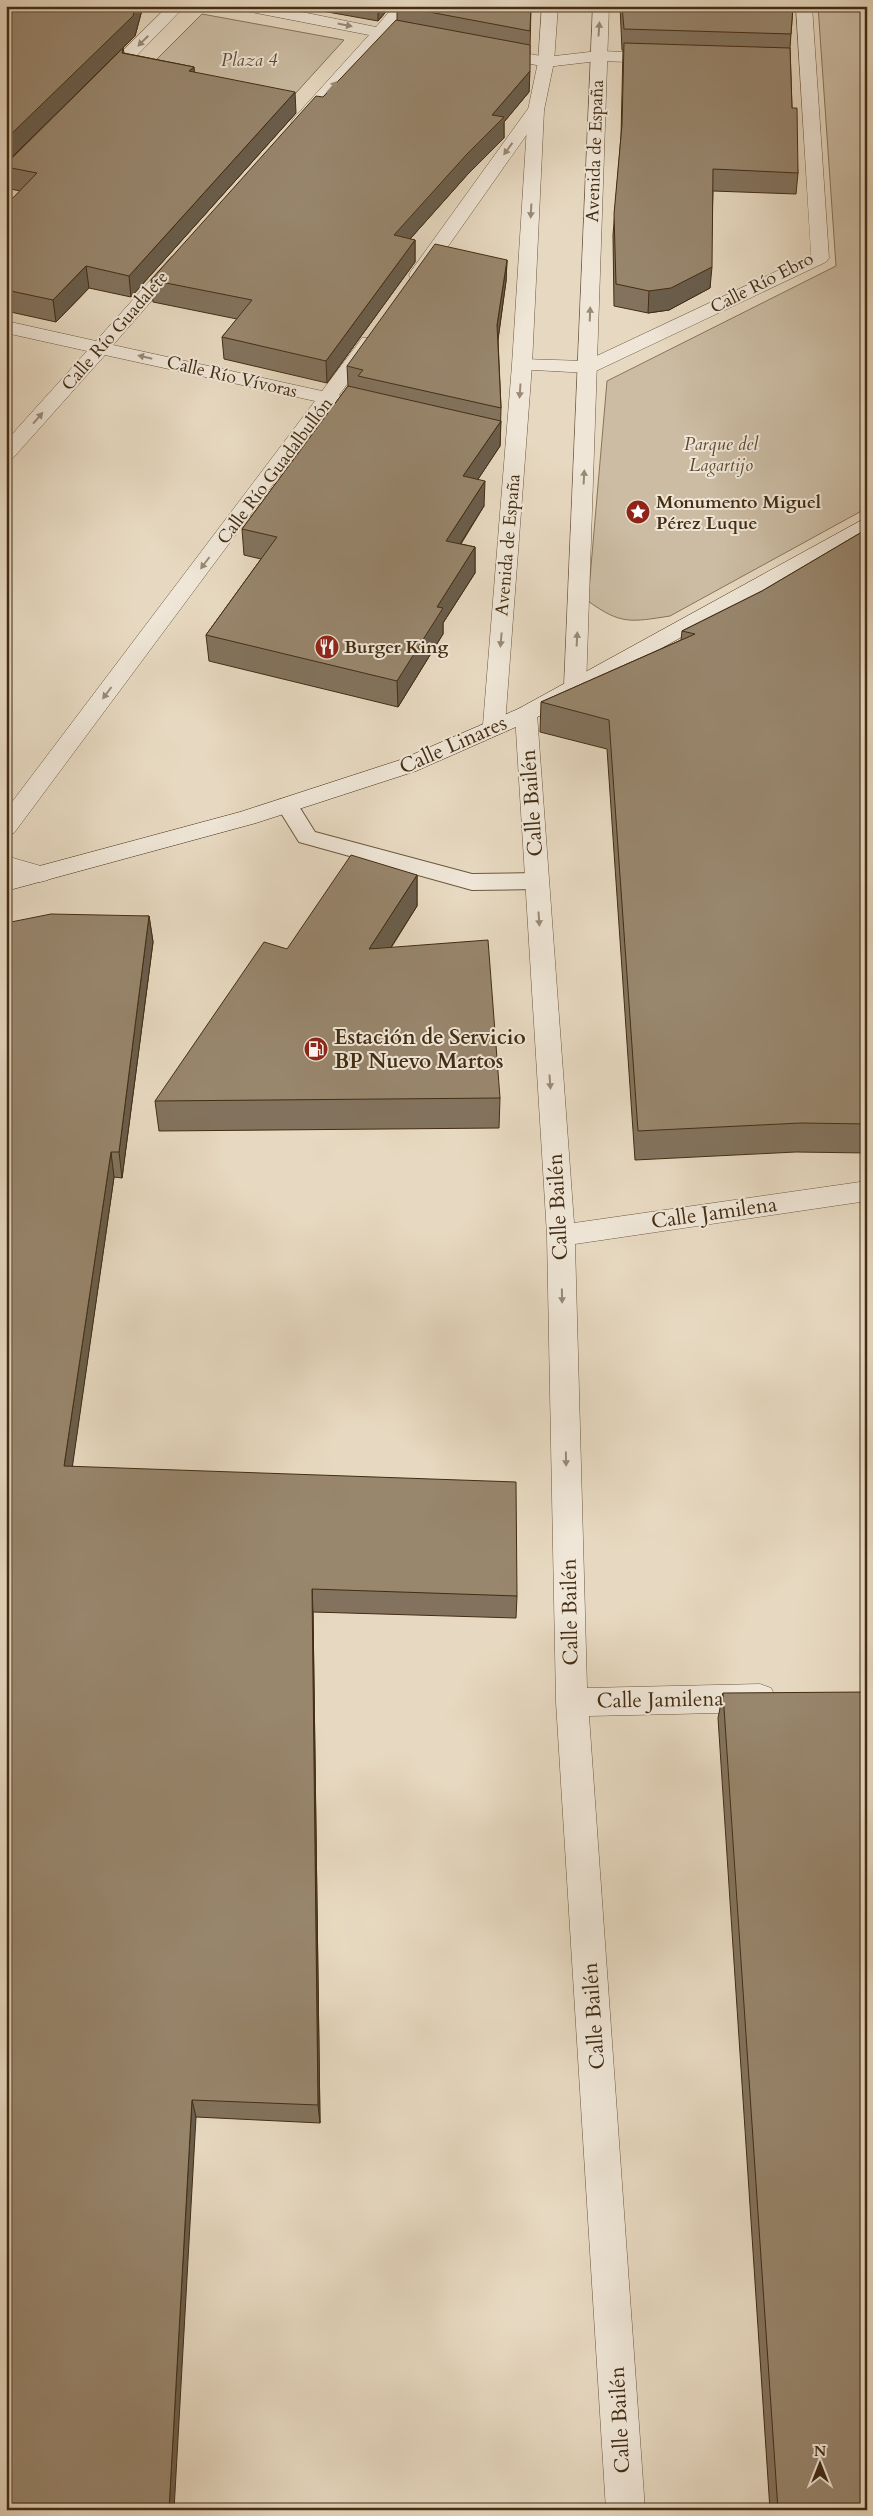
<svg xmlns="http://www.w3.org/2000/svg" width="873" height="2516" font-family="Cardo,serif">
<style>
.green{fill:#cbbca3;stroke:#87745b}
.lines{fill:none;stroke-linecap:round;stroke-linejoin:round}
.service-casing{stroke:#6c583e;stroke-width:2}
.minor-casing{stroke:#6c583e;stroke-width:1}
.tertiary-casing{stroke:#6c583e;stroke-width:1}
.secondary-casing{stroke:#432d13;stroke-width:1}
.service{fill:#efe6d7;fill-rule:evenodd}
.minor{fill:#efe6d7;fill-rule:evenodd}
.tertiary{fill:#efe6d7;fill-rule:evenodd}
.secondary{fill:#efe6d7;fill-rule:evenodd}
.wall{fill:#83735e;stroke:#432d13}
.shaded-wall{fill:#6a5e4c;stroke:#432d13}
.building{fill:#98866d;stroke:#432d13}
.oneway{fill:#998a75}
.labels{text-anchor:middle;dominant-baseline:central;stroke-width:4;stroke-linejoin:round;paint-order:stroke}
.far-park-label{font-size:18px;font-style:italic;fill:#5e4a30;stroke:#efe6d7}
.far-street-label{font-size:18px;fill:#432d13;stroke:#efe6d7}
.far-poi-label{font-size:18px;font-weight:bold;fill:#432d13;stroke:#efe6d7;text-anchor:start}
.street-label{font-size:21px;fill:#432d13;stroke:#efe6d7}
.poi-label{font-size:21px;font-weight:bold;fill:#432d13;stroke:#efe6d7;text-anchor:start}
</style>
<rect width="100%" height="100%" fill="#e7d9c1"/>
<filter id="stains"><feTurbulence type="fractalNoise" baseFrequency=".004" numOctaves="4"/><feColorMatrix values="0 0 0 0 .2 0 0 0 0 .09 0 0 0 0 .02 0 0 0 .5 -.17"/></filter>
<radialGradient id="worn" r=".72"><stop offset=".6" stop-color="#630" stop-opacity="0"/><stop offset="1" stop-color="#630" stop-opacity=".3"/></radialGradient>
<g class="green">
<path d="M818,6H867V508L670,616C631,622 621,625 588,601L607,381L836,266Z"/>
<path d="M202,14L344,40L285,105L139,77Z"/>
</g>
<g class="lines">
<defs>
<path id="service" d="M287,798L295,800L315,832L472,874L537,873L545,875L548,881L545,887L537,889L472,890L299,842L276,805L279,800Z"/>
<g id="minor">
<path d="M168,6H185L108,85H96L94,81L96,77Z"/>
<path d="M238,6H272L376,27L394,6H411L391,30L400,32L402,35L400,38H384L306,126H294L291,122L294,118L369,35L246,11Z"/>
<path d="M796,6H812L829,258L826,262L596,371L589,373L515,369L512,365L515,361L522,359L586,361L811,255Z"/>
<path d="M493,47L546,57L598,51L661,53L669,58L661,63L598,61L546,67L487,55L485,52L487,49Z"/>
<path d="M536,105L542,106L544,110L425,279H411L409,275L411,271L530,106Z"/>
<path d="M177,255L183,257L186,261L183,265L113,345L322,391L362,338H376L379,342L339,395L352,398L355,402L352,406L345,408L332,405L14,833L6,835V810L315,401L105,355L13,458L6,460V441L87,351L6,333V321L96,341L171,257Z"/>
<path d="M526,707L534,709L537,714L574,1223L867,1181V1201L575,1244L587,1688L760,1684L771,1688L776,1698L771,1708L760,1712L589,1716L645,2510H606L556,1702L547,1235L515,714L518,709Z"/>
<path d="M6,856L48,868L52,874L48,880L40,882L6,872Z"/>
</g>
<g id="tertiary">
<path d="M542,6H558L554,62L544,110L532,365L505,725L502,730L494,732L486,730L483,725L512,365L528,110L538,62Z"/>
<path d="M593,6H609L586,688L583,693L575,695L567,693L564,688Z"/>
</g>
<path id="secondary" d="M867,519V534L534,719L416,771L256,823L6,891V875L240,812L400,760L518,709L860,521Z"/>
</defs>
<use href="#service" class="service-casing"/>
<use href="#minor" class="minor-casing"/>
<use href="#tertiary" class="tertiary-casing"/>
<use href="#secondary" class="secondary-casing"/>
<use href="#service" class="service"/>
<use href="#minor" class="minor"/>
<use href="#tertiary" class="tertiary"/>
<use href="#secondary" class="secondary"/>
</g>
<g class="wall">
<path d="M6,6H143L135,36L9,160H10L123,48L124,53L194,67V72L296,113L131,297L89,288L56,322L6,311V205L20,191L6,188Z"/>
<path d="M294,6H391L378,21Z"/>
<path d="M397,6H531L529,92L504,122V138L467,175L410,239L415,240V262L327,383L224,359L222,337L237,319L153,302L151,280L323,97L397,21Z"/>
<path d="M620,6H793L790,48L792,108L798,173L796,194L713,191L710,288L669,310L648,313L614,306L613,235L621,136L623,50H622Z"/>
<path d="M507,260L506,281L498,339L501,408L500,446L478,479L484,506L461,544L475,547V573L443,623V634L398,707L209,661L206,635L261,559L244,555L242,529L348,386L347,366Z"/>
<path d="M867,529V1153L796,1152L635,1160L607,749L540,732L541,702L681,640L682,631L762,591Z"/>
<path d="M417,875V906L391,948L500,1098L499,1128L159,1131L155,1101Z"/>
<path d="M149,916L153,942L122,1178L114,1177L72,1466L517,1596L516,1618L313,1612L320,2123L196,2117L6,2510V923Z"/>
<path d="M723,1693L867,2510H770L718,1718Z"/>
</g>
<g class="shaded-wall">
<path d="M135,6H143L135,36L6,163V139Z"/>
<path d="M378,6H391L378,21Z"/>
<path d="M194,67L195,88L189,71Z"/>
<path d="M530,71L529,92L504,122V138L467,175L394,257V235L492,115Z"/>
<path d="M295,92L296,113L131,297L129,276Z"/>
<path d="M415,240V262L327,383L326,361Z"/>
<path d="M507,260L506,281L497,347V325Z"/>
<path d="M86,266L89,288L56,322L53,300Z"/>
<path d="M712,267L710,288L669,310L648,313L649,291Z"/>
<path d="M501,421L500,446L463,502V476Z"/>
<path d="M485,481L484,506L446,566V541Z"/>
<path d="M475,547V573L443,623V634L398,707L397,681L437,607Z"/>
<path d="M417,875V906L370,980L369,949Z"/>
<path d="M149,916L153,942L122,1178L119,1152Z"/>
<path d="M111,1152L114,1177L69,1490L64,1466Z"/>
<path d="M312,1589L313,1612L320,2123L318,2105Z"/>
<path d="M192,2100L196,2117L174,2510H169Z"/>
</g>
<g class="building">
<path d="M6,6H135L133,16L6,139Z"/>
<path d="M407,6H531L530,31L408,8L410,7Z"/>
<path d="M622,6H793L791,34L624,29Z"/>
<path d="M396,20L530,45V71L492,115L504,117L467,154L394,235L415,240L326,361L222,337L252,300L151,280L316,96L323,97Z"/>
<path d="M624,43L790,48L792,108H797L798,173L713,169L712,267L671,288L649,291L616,284L614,214L622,125Z"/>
<path d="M123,48L122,53L194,67L189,71L295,92L129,276L86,266L53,300L6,290V205L37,173L6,167V161L10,160Z"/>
<path d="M435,244L507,260L497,325L501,408L358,376L363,370L347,366Z"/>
<path d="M348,386L501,421L463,476L485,481L446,541L475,547L437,607L443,608L397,681L206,635L277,537L242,529Z"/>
<path d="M867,529V1124L801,1123L638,1131L609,720L541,702L695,634L682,631L762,591Z"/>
<path d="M351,855L417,875L369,949L488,940L500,1098L155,1101L264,942L287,949Z"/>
<path d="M51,914L149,916L119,1152H111L64,1466L516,1482L517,1596L312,1589L318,2105L192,2100L169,2510H6V1140L11,1116H6V923Z"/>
<path d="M867,1692V2510H778L723,1693Z"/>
</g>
<defs><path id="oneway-solid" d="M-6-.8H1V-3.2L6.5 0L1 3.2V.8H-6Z" transform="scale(1.25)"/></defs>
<g class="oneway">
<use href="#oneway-solid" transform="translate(345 25) rotate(11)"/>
<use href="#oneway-solid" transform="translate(599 29) rotate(-86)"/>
<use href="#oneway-solid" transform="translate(143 41) rotate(135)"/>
<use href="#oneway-solid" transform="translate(332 87) rotate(-48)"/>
<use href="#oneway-solid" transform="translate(508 149) rotate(126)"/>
<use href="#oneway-solid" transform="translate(531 211) rotate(93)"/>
<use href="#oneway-solid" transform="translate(590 314) rotate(-88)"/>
<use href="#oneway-solid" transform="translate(145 357) rotate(-167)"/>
<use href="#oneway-solid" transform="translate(520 391) rotate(94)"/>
<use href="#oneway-solid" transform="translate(38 418) rotate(-49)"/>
<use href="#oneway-solid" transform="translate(584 477) rotate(-87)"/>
<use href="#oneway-solid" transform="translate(205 563) rotate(127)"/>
<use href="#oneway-solid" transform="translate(577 639) rotate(-87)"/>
<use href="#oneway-solid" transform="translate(501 640) rotate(95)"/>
<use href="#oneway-solid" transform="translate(107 693) rotate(127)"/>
<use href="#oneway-solid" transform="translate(539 919) rotate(86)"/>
<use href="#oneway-solid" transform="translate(550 1082) rotate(86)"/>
<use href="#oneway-solid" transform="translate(562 1296) rotate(89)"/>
<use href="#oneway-solid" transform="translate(566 1459) rotate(89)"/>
</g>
<defs>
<symbol id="sight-disc" viewBox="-11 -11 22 22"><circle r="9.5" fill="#8f2418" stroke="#efe6d7"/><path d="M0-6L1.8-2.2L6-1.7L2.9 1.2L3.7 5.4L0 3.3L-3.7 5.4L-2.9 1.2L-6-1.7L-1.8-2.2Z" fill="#fff"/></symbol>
<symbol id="restaurant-disc" viewBox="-11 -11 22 22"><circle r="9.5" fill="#8f2418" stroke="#efe6d7"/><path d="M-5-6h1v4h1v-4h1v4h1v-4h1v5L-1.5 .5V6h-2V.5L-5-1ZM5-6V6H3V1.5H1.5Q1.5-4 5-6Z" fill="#fff"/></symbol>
<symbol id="fuel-disc" viewBox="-11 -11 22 22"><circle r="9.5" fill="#8f2418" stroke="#efe6d7"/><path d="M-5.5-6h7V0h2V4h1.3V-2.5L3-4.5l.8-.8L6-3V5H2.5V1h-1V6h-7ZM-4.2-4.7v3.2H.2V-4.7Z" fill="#fff"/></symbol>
</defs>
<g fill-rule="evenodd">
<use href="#sight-disc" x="624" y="498" width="28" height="28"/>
<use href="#restaurant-disc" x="313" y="633" width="28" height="28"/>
<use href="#fuel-disc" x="302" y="1035" width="28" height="28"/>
</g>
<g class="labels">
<g class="far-park-label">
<text x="249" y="60">Plaza 4</text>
<text x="721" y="444">Parque del<tspan x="721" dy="21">Lagartijo</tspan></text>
</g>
<g class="far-street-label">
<text transform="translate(595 151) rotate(-88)">Avenida de España</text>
<text transform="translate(762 283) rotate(-27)">Calle Río Ebro</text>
<text transform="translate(115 331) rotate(-49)">Calle Río Guadalete</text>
<text transform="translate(232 377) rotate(13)">Calle Río Vívoras</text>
<text transform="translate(275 471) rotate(-53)">Calle Río Guadalbullón</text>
<text transform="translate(508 545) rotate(-85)">Avenida de España</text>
</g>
<g class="far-poi-label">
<text x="656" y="502">Monumento Miguel<tspan x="656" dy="21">Pérez Luque</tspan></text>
<text x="344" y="647">Burger King</text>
</g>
<g class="street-label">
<text transform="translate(453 745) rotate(-24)">Calle Linares</text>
<text transform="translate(532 803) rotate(-94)">Calle Bailén</text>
<text transform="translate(558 1207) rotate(-93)">Calle Bailén</text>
<text transform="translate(714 1213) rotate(-8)">Calle Jamilena</text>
<text transform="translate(570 1612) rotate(-91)">Calle Bailén</text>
<text transform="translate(660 1700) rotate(-1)">Calle Jamilena</text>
<text transform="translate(594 2016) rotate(-94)">Calle Bailén</text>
<text transform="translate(620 2420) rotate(-93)">Calle Bailén</text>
</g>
<g class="poi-label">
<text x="334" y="1037">Estación de Servicio<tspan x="334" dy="24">BP Nuevo Martos</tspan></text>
</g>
</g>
<rect width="873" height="2516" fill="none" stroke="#e7d9c1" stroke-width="25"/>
<rect x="8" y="8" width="858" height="2501" fill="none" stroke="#432d13" stroke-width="2.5"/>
<rect x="12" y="12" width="848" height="2491" fill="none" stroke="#432d13"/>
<g transform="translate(820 2464)" stroke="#efe6d7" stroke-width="4" paint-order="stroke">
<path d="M0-4L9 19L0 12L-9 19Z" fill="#432d13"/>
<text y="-8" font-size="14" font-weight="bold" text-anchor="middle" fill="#432d13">N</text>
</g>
<rect width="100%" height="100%" filter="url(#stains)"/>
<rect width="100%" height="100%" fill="url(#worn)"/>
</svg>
